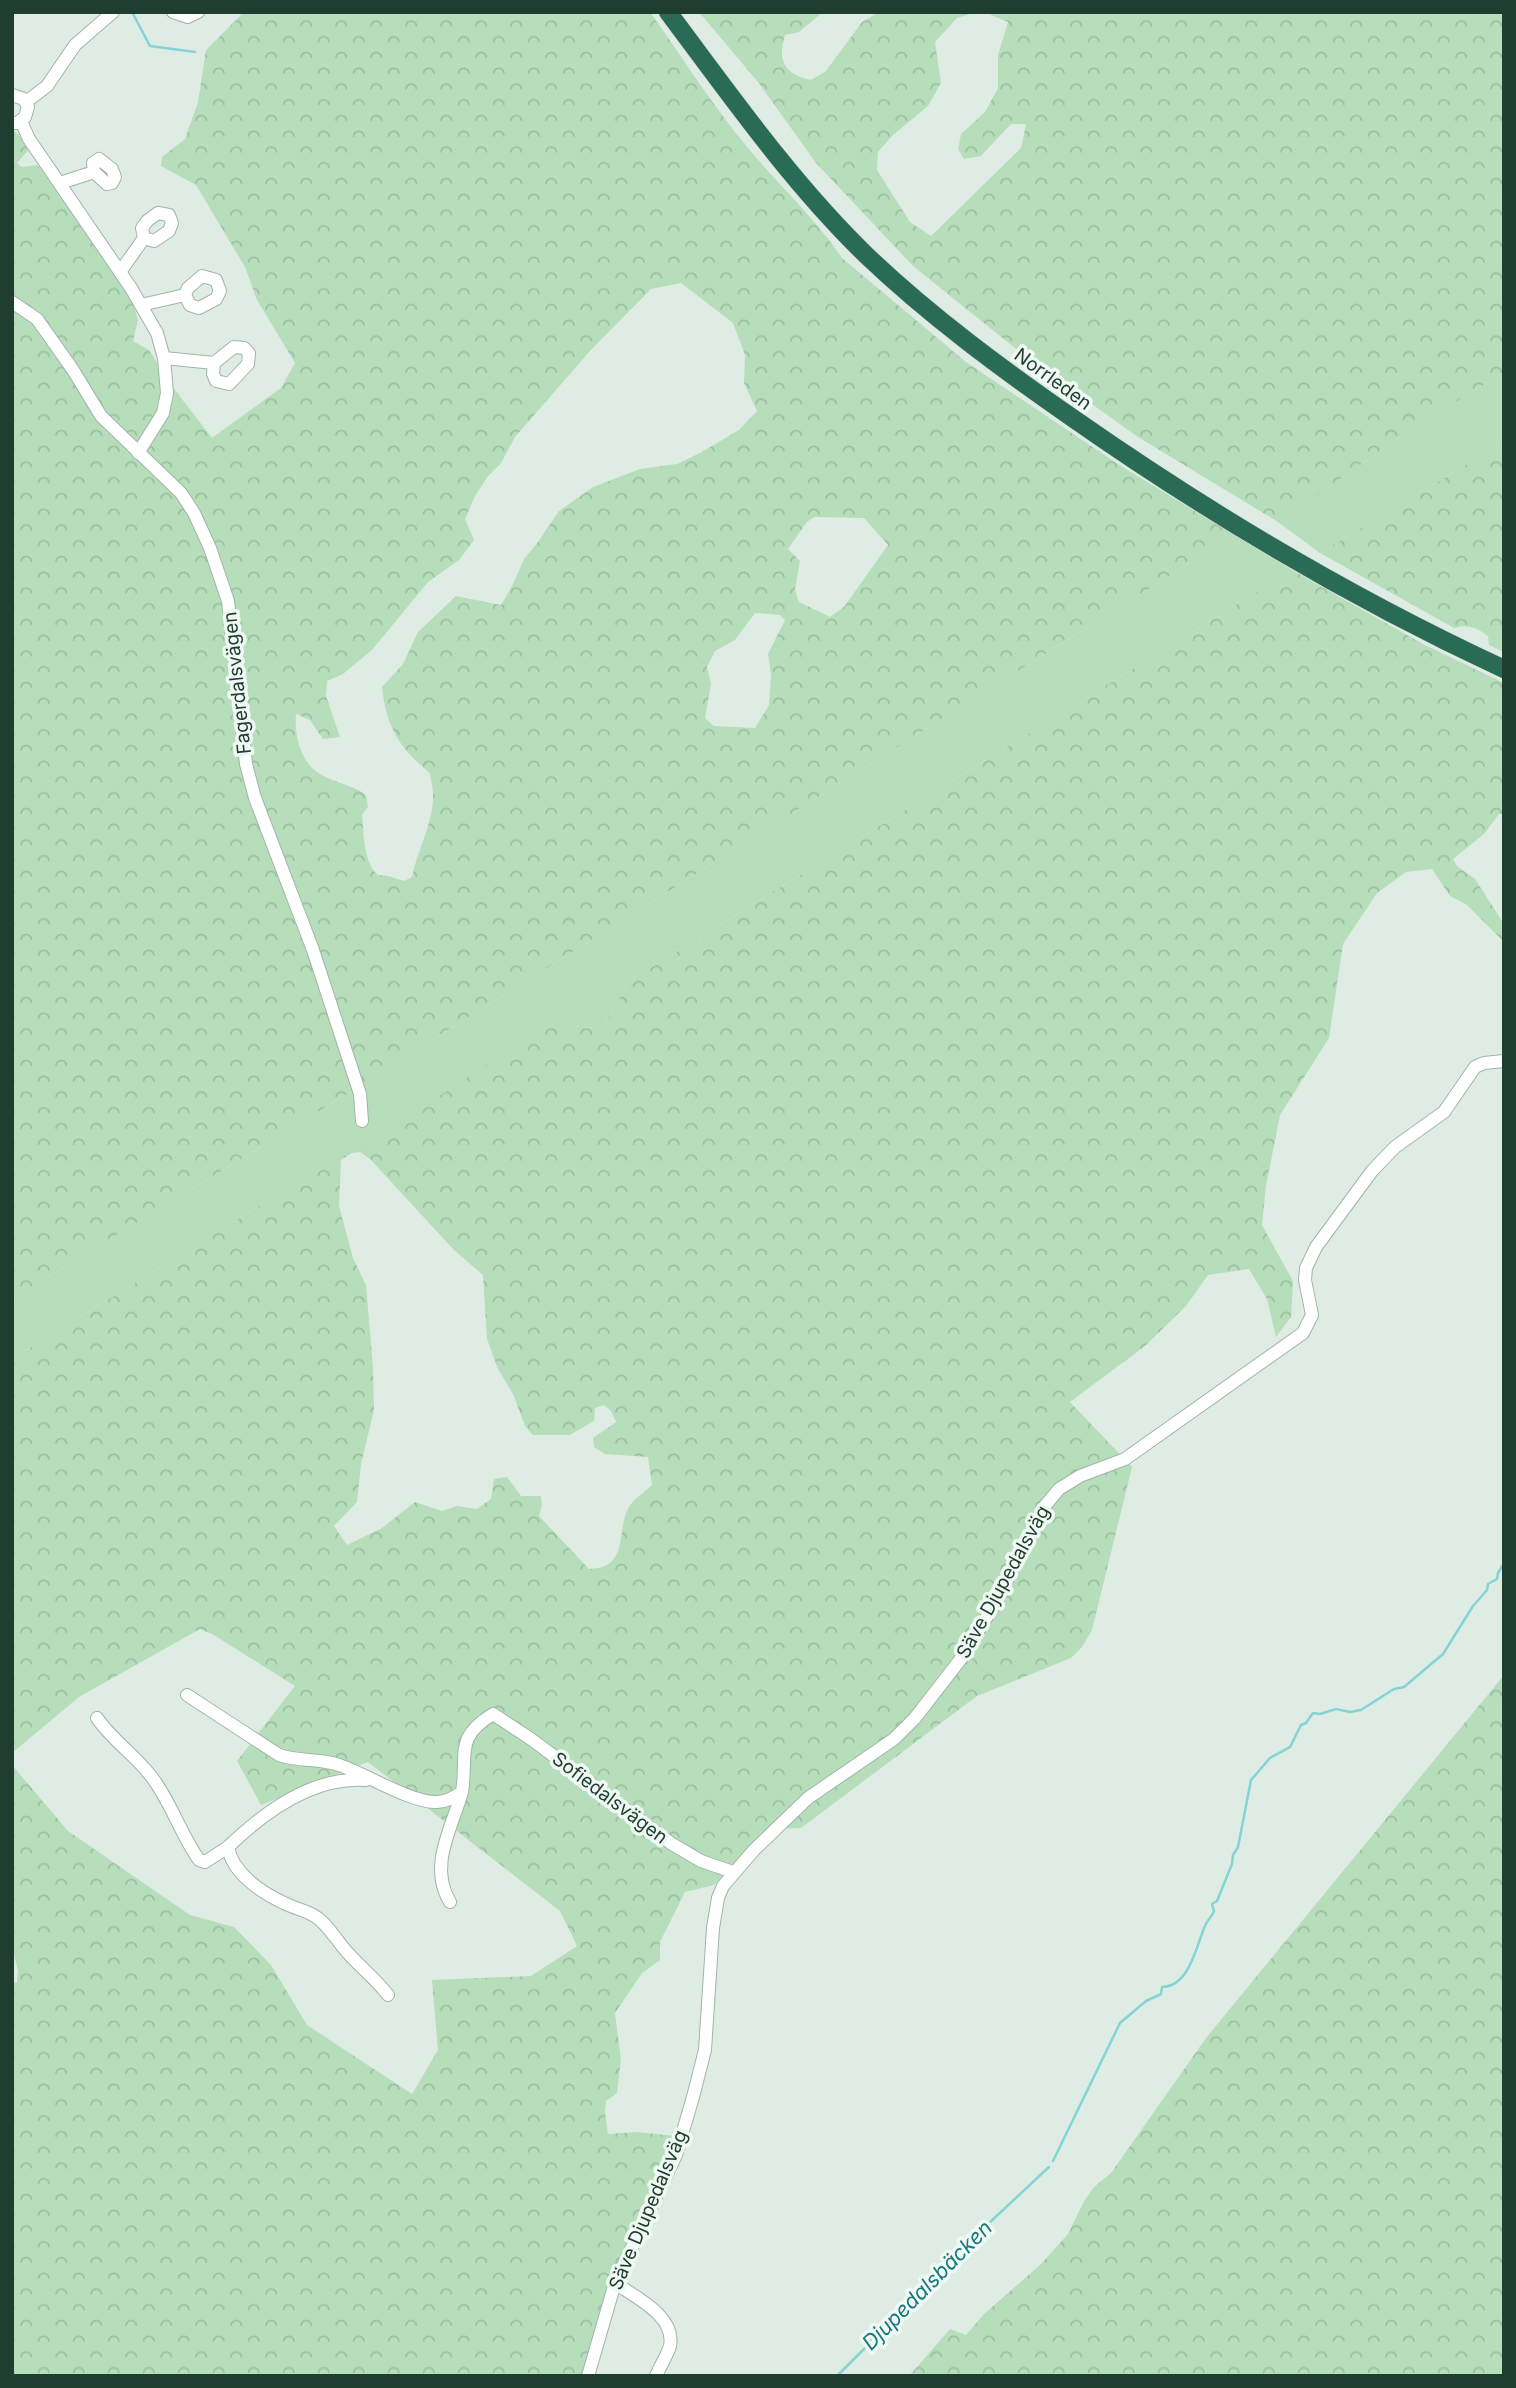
<svg xmlns="http://www.w3.org/2000/svg" width="1516" height="2388" font-family="Inter,sans-serif">
<style>
.grass{fill:#b6debb}
.forest{fill:url(#forest-crowns);fill-rule:evenodd}
.lines{fill:none;stroke-linecap:round;stroke-linejoin:round}
.stream{stroke:#83d4d5;stroke-width:2.5}
.minor-casing{stroke:#a2b4aa;stroke-width:14}
.highway-casing{stroke:#c0c9c5;stroke-width:19}
.minor{stroke:#fff;stroke-width:12}
.highway{stroke:#296b54;stroke-width:18}
.labels{text-anchor:middle;dominant-baseline:central;stroke-width:7;stroke-linejoin:round;paint-order:stroke}
.street-label{font-size:19px;fill:#1f3d30;stroke:#f0f8f3}
.water-label{font-size:21px;font-style:italic;fill:#167a7c;stroke:#f0f8f3}
</style>
<defs>
<pattern id="forest-crowns" width="20" height="18" patternUnits="userSpaceOnUse" patternTransform="scale(1.75)"><rect width="20" height="18" fill="#b6debb"/><path d="M2 6a3 3 0 1 1 6 0M12 15a3 3 0 1 1 6 0" fill="none" stroke="#9cbfa1"/></pattern>
</defs>
<rect width="100%" height="100%" fill="#dfece4"/>
<g class="grass">
<path d="M1504,372V442L1320,553L1278,522L1412,429Z"/>
<path d="M1234,535L1292,570L628,982L606,1023L594,1028L571,1026L269,1200L12,1359V1299L339,1099Z"/>
</g>
<g class="forest">
<path d="M244,12H650C683,58 712,105 748,148C779,185 815,218 842,258L966,362L1121,466L1234,535L339,1099L12,1299V129L26,141L30,148L17,163L22,167L37,165L50,178L130,291L138,320L133,341L149,350L172,386L212,438L281,388L295,363L257,300L245,267L196,185L161,166L162,157L185,139L198,102L206,50ZM681,283L733,323L745,355L744,383L757,411L739,430L700,453L677,464L640,469L593,487L559,511L538,542L524,559L513,584L501,605L456,596L418,632L403,664L382,687C386,727 400,749 430,773C431,782 434,792 433,801C431,828 417,851 412,877L404,881L388,876L378,875C363,862 364,834 362,815L368,807L366,795C351,784 335,783 320,774C300,762 294,735 296,714L310,720L323,739L340,737L326,696L327,681L343,674L372,650L428,582L459,560L474,540L465,519L475,496L488,476L501,463L515,437L590,351L651,289ZM814,517L864,518L888,545L844,607L830,617L799,602L795,590L800,561L788,549L807,522ZM755,613L780,615L785,620L768,654L771,674L769,705L755,728L714,726L705,718L711,684L707,667L715,651L735,640Z"/>
<path d="M699,12H823L799,32L785,35C777,61 784,74 811,80L826,71L862,22L879,12H977L957,18L935,42L941,83L928,106L893,135L878,152L877,170L910,222L931,236L1021,148L1026,124H1011L981,156L964,159L958,149L961,134L985,112L998,88V55L1008,22L984,12H1504V372L1412,429L1278,522L1138,437L1026,357L913,266L816,163L758,82Z"/>
<path d="M1504,442V652L1489,645L1488,636C1475,627 1468,624 1454,628L1320,553Z"/>
<path d="M1292,570L1423,644L1504,683V814H1499L1484,834L1453,859L1457,866L1475,879L1504,924V942L1466,904L1450,896L1432,869L1406,872L1377,893L1343,944L1329,1038L1280,1115L1266,1186L1262,1225L1293,1281L1291,1317L1276,1337L1267,1299L1249,1269L1208,1275L1186,1306L1145,1346L1070,1402L1132,1467L1092,1630L1082,1647L1071,1658L977,1696L801,1828L774,1829L714,1885L685,1892L660,1942V1960L642,1973L615,2013L621,2059L617,2093L606,2101L605,2113L608,2134L636,2132L676,2136L652,2193L585,2376H12V1982L17,1983L18,1970L12,1948V1765L68,1831L190,1915L234,1927L271,1965L307,2025L412,2094L438,2050L432,1980L531,1976L577,1946L560,1911L368,1762L261,1805L237,1761L295,1686L214,1635L200,1629L79,1697L12,1753V1359L269,1200L375,1138L550,1024L594,1028L606,1023L628,982ZM360,1152L370,1159L454,1250L483,1275L487,1339L498,1369L513,1394L525,1426L533,1435H570L594,1421L595,1408L604,1405L611,1411L616,1422L593,1438L594,1447L605,1454L648,1457L652,1485C646,1491 636,1497 631,1504C614,1527 632,1568 589,1569L539,1516L542,1505L541,1496H521L507,1477L494,1479L491,1499L477,1509L457,1506L442,1511L415,1502L382,1528L347,1545L334,1526L357,1502L361,1464L374,1410L373,1368L366,1285L353,1258L339,1206L341,1160L352,1153Z"/>
<path d="M1504,1675V2376H909L950,2329L966,2335L984,2314L1040,2265L1068,2234L1084,2201L1094,2187L1111,2173L1206,2038Z"/>
</g>
<g class="lines">
<g class="stream">
<path d="M132,12L150,46L195,52"/>
<path d="M1053,2161L1120,2023L1146,2001L1161,1994L1162,1987C1190,1986 1196,1946 1205,1926C1207,1920 1212,1917 1214,1911L1212,1904L1217,1901L1232,1864L1233,1855L1238,1847L1251,1780L1270,1758L1290,1747L1301,1725L1306,1723L1313,1713L1320,1714L1336,1709L1350,1712L1361,1710L1394,1689L1404,1687L1443,1654L1473,1606L1487,1590L1488,1584L1497,1579L1498,1573L1504,1563"/>
<path d="M837,2376L870,2343L871,2339L905,2308L913,2294L1049,2167"/>
</g>
<defs>
<g id="minor">
<path d="M173,12L188,17L198,12"/>
<path d="M12,95L24,99L28,107L25,117L17,123H12"/>
<path d="M26,102L47,86L75,45L113,12"/>
<path d="M21,121L29,139L131,288L157,333L164,358L167,393L163,413L138,453"/>
<path d="M60,183L94,172L107,184L112,183L115,177L112,169L99,159L93,163L94,172"/>
<path d="M120,272L144,238L154,241L169,231L172,223L169,215L158,213L147,221L142,228L144,238"/>
<path d="M12,302L37,319L73,370L101,416L181,493L194,513L210,548L228,601L246,764L255,798L313,950L360,1094L362,1121"/>
<path d="M141,305L185,295L190,305L199,308L216,299L220,291L216,280L202,276L188,288L185,295"/>
<path d="M164,358L214,363L234,347L244,348L249,353L248,364L229,384L216,381L213,374L214,363"/>
<path d="M187,1695L279,1755C299,1762 320,1758 339,1765C364,1773 411,1803 437,1802C446,1802 455,1797 462,1792C468,1753 454,1738 493,1714L531,1739L672,1844L701,1861L733,1872"/>
<path d="M97,1718C114,1743 140,1758 156,1783C173,1808 182,1836 199,1860L205,1862L228,1847"/>
<path d="M366,1780C313,1776 264,1812 228,1847C232,1873 262,1893 284,1903C295,1909 308,1910 319,1919C330,1928 337,1941 347,1952C361,1968 374,1977 388,1995"/>
<path d="M450,1902C428,1866 452,1828 462,1792"/>
<path d="M615,2283C635,2297 676,2316 670,2346C667,2356 660,2366 656,2376"/>
<path d="M588,2376L615,2283L676,2155L693,2097L705,2050L713,1928L718,1898L723,1886L754,1850L808,1798L894,1739L915,1718L963,1656L997,1600L1044,1507L1059,1489L1080,1476L1125,1459L1303,1333L1312,1315L1305,1280L1306,1268L1316,1247L1372,1171L1395,1147L1444,1112L1475,1067L1484,1063L1504,1061"/>
</g>
<path id="highway" d="M668,12C731,96 791,182 866,255C930,316 1002,369 1074,419C1210,514 1353,599 1504,669"/>
</defs>
<use href="#minor" class="minor-casing"/>
<use href="#highway" class="highway-casing"/>
<use href="#minor" class="minor"/>
<use href="#highway" class="highway"/>
</g>
<g class="labels">
<g class="street-label">
<text transform="translate(1053 379) rotate(36)">Norrleden</text>
<text transform="translate(237 683) rotate(-96)">Fagerdalsvägen</text>
<text transform="translate(1003 1582) rotate(-61)">Säve Djupedalsväg</text>
<text transform="translate(610 1798) rotate(37)">Sofiedalsvägen</text>
<text transform="translate(648 2210) rotate(-67)">Säve Djupedalsväg</text>
</g>
<g class="water-label">
<text transform="translate(927 2285) rotate(-45)">Djupedalsbäcken</text>
</g>
</g>
<rect width="1516" height="2388" fill="none" stroke="#1f3d30" stroke-width="28"/>
</svg>
